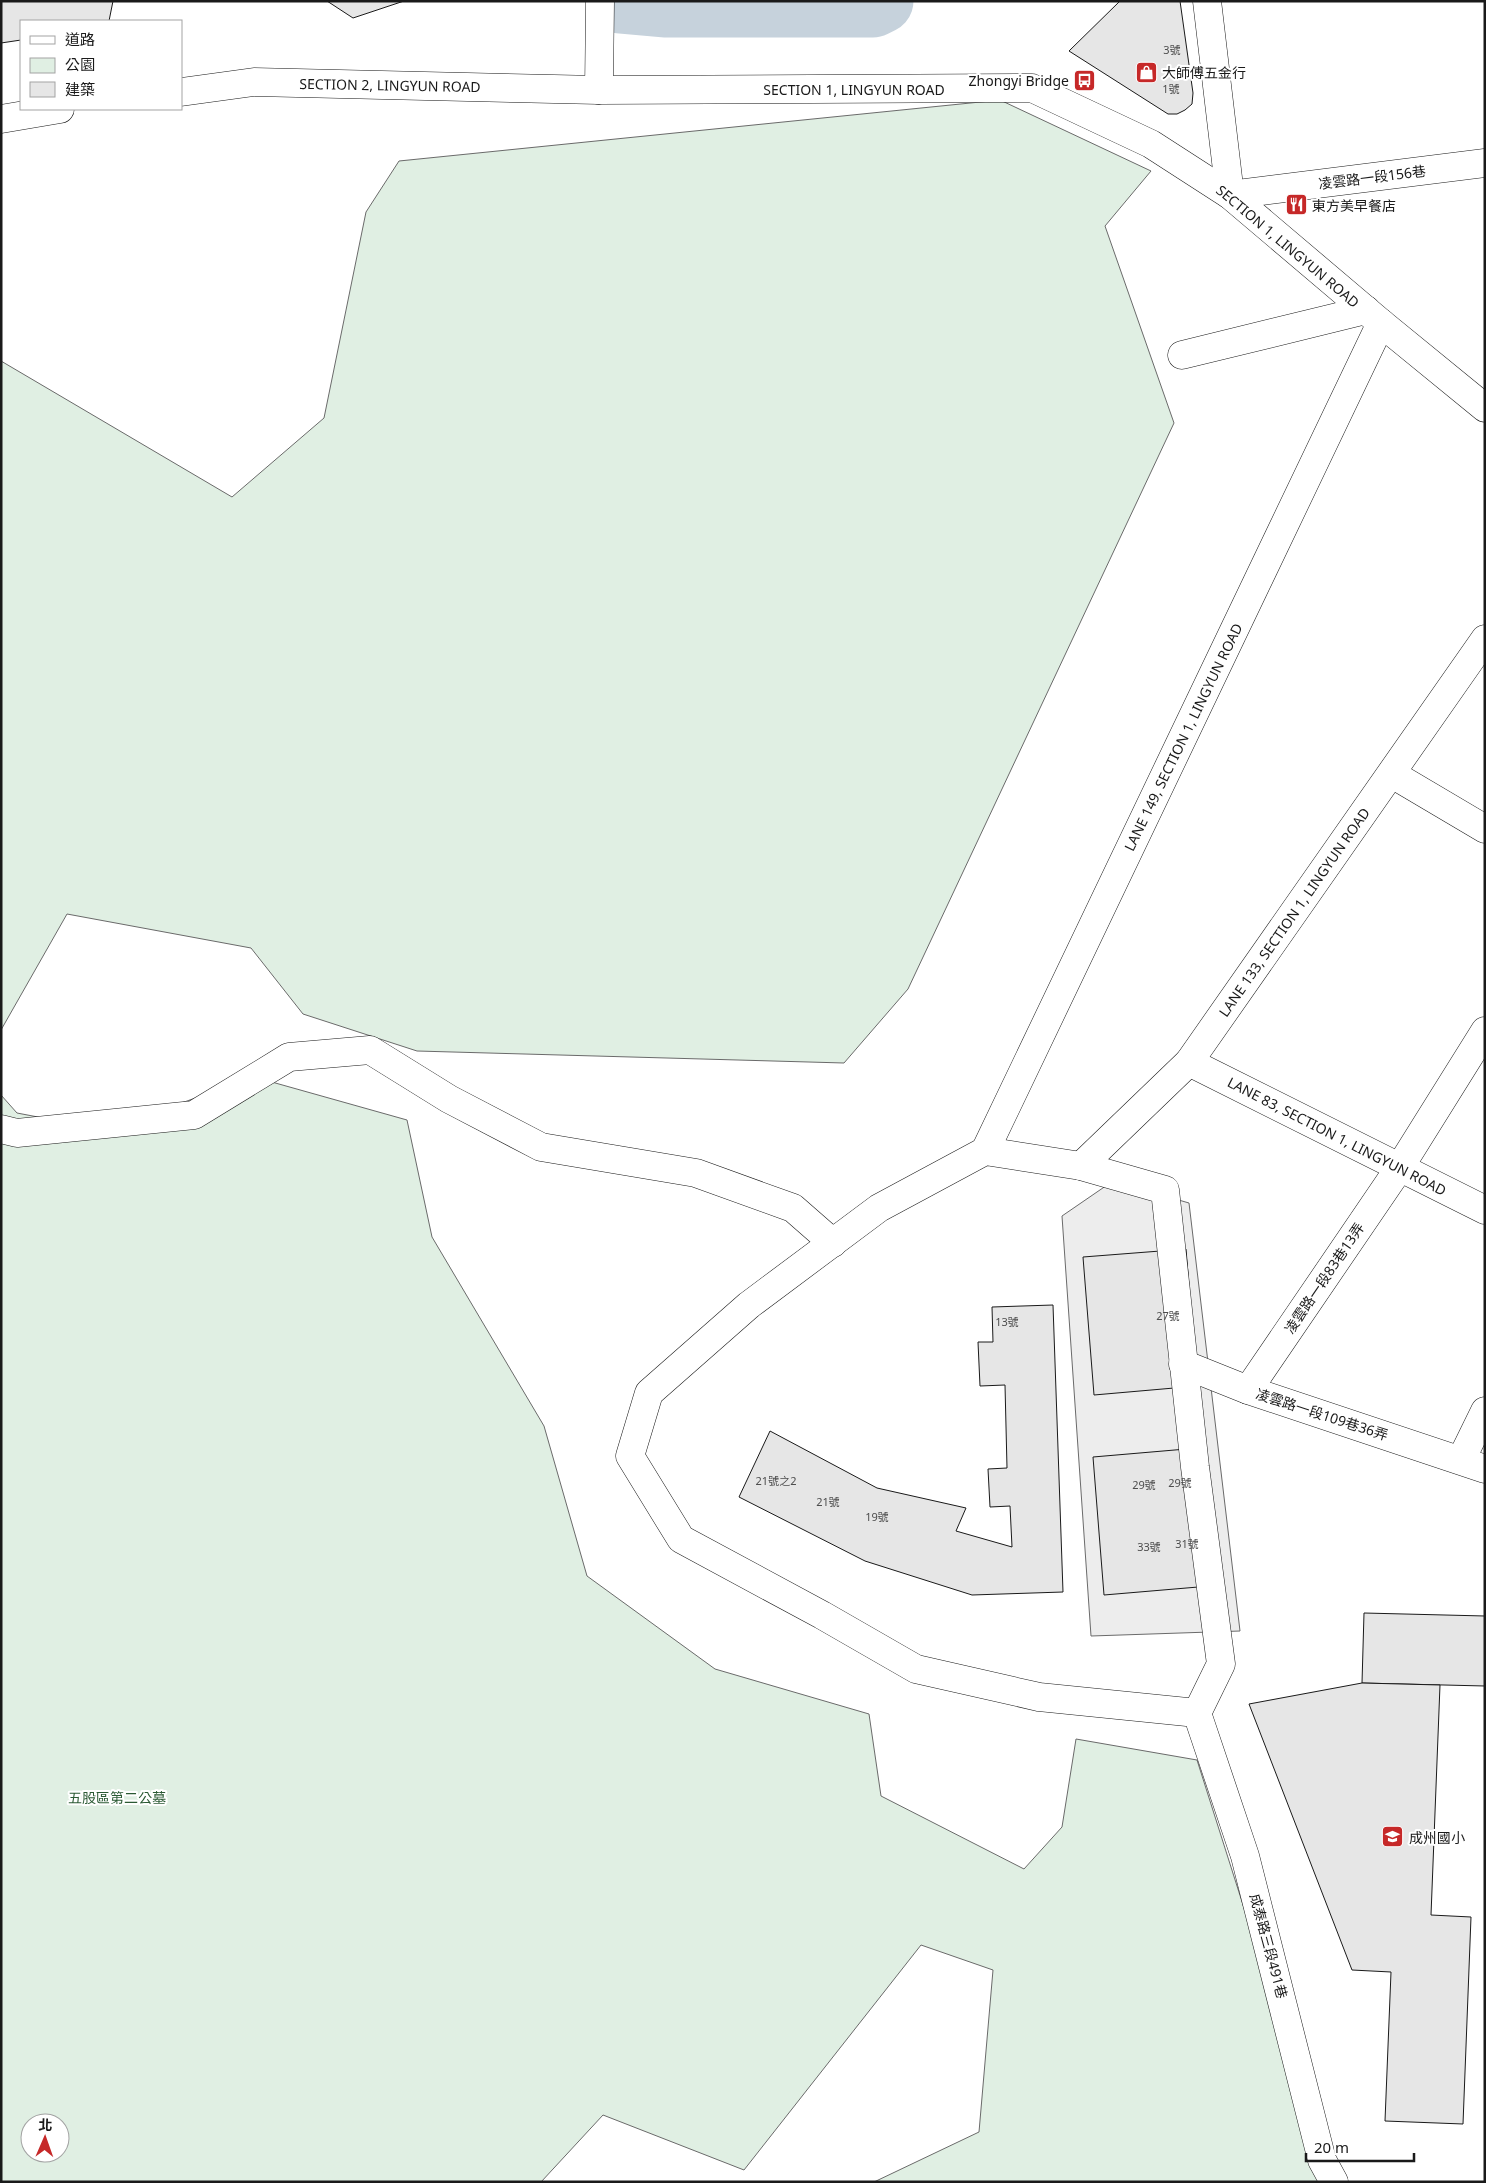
<svg xmlns="http://www.w3.org/2000/svg" width="1486" height="2183" font-family="'Noto Sans','Noto Sans TC',sans-serif">
<style>
.green{fill:#e0efe3;stroke:#6a6a6a;fill-rule:evenodd}
.parking{fill:#ededed;stroke:#6a6a6a}
.lines{fill:none;stroke-linecap:round;stroke-linejoin:round}
.river{stroke:#c6d2dc;stroke-width:65}
.building{fill:#e6e6e6;stroke:#1a1a1a}
.minor-casing{stroke:#1a1a1a;stroke-width:29}
.minor{stroke:#fff;stroke-width:28}
.labels{text-anchor:middle;dominant-baseline:central;stroke-width:4;stroke-linejoin:round;paint-order:stroke}
.number-label{font-size:11px;fill:#4d4d4d}
.poi-label{font-size:14px;fill:#1a1a1a;stroke:#fff;text-anchor:start}
.street-label{font-size:14px;fill:#1a1a1a;stroke:#fff}
.park-label{font-size:14px;fill:#2b5a34;stroke:#fff}
</style>
<rect width="100%" height="100%" fill="#fff"/>
<g class="green">
<path d="M1000,100L1151,171L1105,226L1174,423L908,989L844,1063L417,1051L303,1014L251,948L67,914L1,1030V361L232,497L324,418L366,212L399,161Z"/>
<path d="M254,1077L407,1120L432,1237L544,1426L587,1576L715,1669L869,1714L881,1796L1024,1869L1062,1827L1076,1739L1197,1760L1331,2182H874L979,2132L993,1970L921,1945L744,2170L603,2115L541,2182H1V1095L17,1113L106,1130ZM30,2123H60V2153H30Z"/>
</g>
<path class="parking" d="M1113,1181L1189,1203L1240,1631L1091,1636L1062,1216Z"/>
<g class="lines">
<path class="river" d="M619,1L664,5H873L881,1"/>
</g>
<g class="building">
<path d="M1,1H113L109,21H21V40L1,43Z"/>
<path d="M327,1H404L353,18Z"/>
<path d="M1120,1H1180L1193,93L1192,104L1185,110L1177,114H1168L1069,51Z"/>
<path d="M1186,1249L1197,1386L1094,1395L1083,1257Z"/>
<path d="M1053,1305L1063,1592L972,1595L865,1561L739,1497L770,1431L877,1488L966,1508L956,1531L1012,1547L1010,1506L990,1507L988,1469L1007,1468L1005,1385L980,1386L978,1342H993L992,1307Z"/>
<path d="M1198,1448L1210,1586L1104,1595L1093,1457Z"/>
<path d="M1364,1613L1485,1616V1686L1362,1683Z"/>
<path d="M1362,1683L1440,1685L1431,1915L1471,1917L1463,2124L1385,2121L1391,1972L1352,1970L1249,1704Z"/>
</g>
<g class="lines">
<defs>
<g id="minor">
<path d="M1207,1L1230,195L1485,163"/>
<path d="M599,90L600,1"/>
<path d="M181,92L254,82L599,90L1032,88L1151,144L1230,195L1381,323L1485,408"/>
<path d="M1,119L60,109"/>
<path d="M1182,355L1366,310"/>
<path d="M1392,774L1485,829"/>
<path d="M1189,1062L1485,1210"/>
<path d="M1,1129L17,1133L194,1115L289,1057L370,1050L449,1099L541,1147L696,1173L793,1208L833,1243"/>
<path d="M985,1151L1081,1166L1165,1190L1195,1467L1221,1664L1197,1713L1039,1697L916,1669L822,1615L681,1539L630,1456L649,1393L749,1305L879,1208Z"/>
<path d="M985,1151L1381,323"/>
<path d="M1081,1166L1189,1062L1485,639"/>
<path d="M1183,1364L1248,1390L1485,1469"/>
<path d="M1248,1390L1400,1167L1485,1031"/>
<path d="M1461,1460L1485,1411"/>
<path d="M1197,1713L1245,1856L1322,2160L1334,2182"/>
</g>
</defs>
<use href="#minor" class="minor-casing"/>
<use href="#minor" class="minor"/>
</g>
<defs>
<symbol id="shop-square" viewBox="-11 -11 22 22"><rect x="-9" y="-9" width="18" height="18" rx="4" fill="#c62828" stroke="#fff"/><path d="M-5-2.5h2.3a2.7 3.5 0 0 1 5.4 0H5L5.5 6h-11ZM-1.5-2.5h3a1.5 2.3 0 0 0-3 0Z" fill="#fff"/></symbol>
<symbol id="bus-square" viewBox="-11 -11 22 22"><rect x="-9" y="-9" width="18" height="18" rx="4" fill="#c62828" stroke="#fff"/><path d="M-5-6H5V4H4V6H2V4H-2V6H-4V4H-5ZM-3.5-4V0h7V-4ZM-3.5 1.2v1.5H-2V1.2ZM2 1.2v1.5H3.5V1.2Z" fill="#fff"/></symbol>
<symbol id="restaurant-square" viewBox="-11 -11 22 22"><rect x="-9" y="-9" width="18" height="18" rx="4" fill="#c62828" stroke="#fff"/><path d="M-5-6h1v4h1v-4h1v4h1v-4h1v5L-1.5 .5V6h-2V.5L-5-1ZM5-6V6H3V1.5H1.5Q1.5-4 5-6Z" fill="#fff"/></symbol>
<symbol id="school-square" viewBox="-11 -11 22 22"><rect x="-9" y="-9" width="18" height="18" rx="4" fill="#c62828" stroke="#fff"/><path d="M0-5L7-2L0 1L-7-2ZM-4 1L0 2.5L4 1V4Q0 6-4 4Z" fill="#fff"/></symbol>
</defs>
<g fill-rule="evenodd">
<use href="#shop-square" x="1134" y="60" width="25" height="25"/>
<use href="#bus-square" x="1072" y="68" width="25" height="25"/>
<use href="#restaurant-square" x="1284" y="192" width="25" height="25"/>
<use href="#school-square" x="1380" y="1824" width="25" height="25"/>
</g>
<g class="labels">
<g class="number-label">
<text x="1172" y="49">3號</text>
<text x="1171" y="88">1號</text>
<text x="1168" y="1315">27號</text>
<text x="1007" y="1321">13號</text>
<text x="776" y="1480">21號之2</text>
<text x="1180" y="1482">29號</text>
<text x="1144" y="1484">29號</text>
<text x="828" y="1501">21號</text>
<text x="877" y="1516">19號</text>
<text x="1187" y="1543">31號</text>
<text x="1149" y="1546">33號</text>
</g>
<g class="poi-label">
<text x="1162" y="72">大師傅五金行</text>
<text x="1069" y="80" text-anchor="end">Zhongyi Bridge</text>
<text x="1312" y="205">東方美早餐店</text>
<text x="1409" y="1837">成州國小</text>
</g>
<g class="street-label">
<text transform="translate(390 85) rotate(1)">SECTION 2, LINGYUN ROAD</text>
<text x="854" y="89">SECTION 1, LINGYUN ROAD</text>
<text transform="translate(1372 177) rotate(-7)">凌雲路一段156巷</text>
<text transform="translate(1288 246) rotate(40)">SECTION 1, LINGYUN ROAD</text>
<text transform="translate(1183 737) rotate(-64)">LANE 149, SECTION 1, LINGYUN ROAD</text>
<text transform="translate(1294 912) rotate(-55)">LANE 133, SECTION 1, LINGYUN ROAD</text>
<text transform="translate(1337 1136) rotate(27)">LANE 83, SECTION 1, LINGYUN ROAD</text>
<text transform="translate(1324 1278) rotate(-56)">凌雲路一段83巷13弄</text>
<text transform="translate(1322 1414) rotate(18)">凌雲路一段109巷36弄</text>
<text transform="translate(1269 1946) rotate(75)">成泰路三段491巷</text>
</g>
<g class="park-label">
<text x="117" y="1797">五股區第二公墓</text>
</g>
</g>
<rect width="1486" height="2183" fill="none" stroke="#1a1a1a" stroke-width="5"/>
<rect x="20" y="20" width="162" height="90" fill="#ffffff" stroke="#a3a3a3"/>
<rect x="30" y="36" width="25" height="8" fill="#ffffff" stroke="#a3a3a3"/>
<text x="65" y="45" font-size="15" fill="#1a1a1a">道路</text>
<rect x="30" y="58" width="25" height="15" fill="#e0efe3" stroke="#a3a3a3"/>
<text x="65" y="70" font-size="15" fill="#1a1a1a">公園</text>
<rect x="30" y="82" width="25" height="15" fill="#e6e6e6" stroke="#a3a3a3"/>
<text x="65" y="95" font-size="15" fill="#1a1a1a">建築</text>
<g transform="translate(45 2138) rotate(2)"><circle r="24" fill="#ffffff" stroke="#a3a3a3"/>
<path d="M0-4L9 19L0 12L-9 19Z" fill="#c62828"/>
<text y="-8" font-size="14" font-weight="bold" text-anchor="middle" fill="#1a1a1a">北</text>
</g>
<path d="M1306 2153v8h108v-8" fill="none" stroke="#1a1a1a" stroke-width="2.5"/>
<text x="1314" y="2153" font-size="15" fill="#1a1a1a" stroke="#ffffff" stroke-width="4" paint-order="stroke">20 m</text>
</svg>
